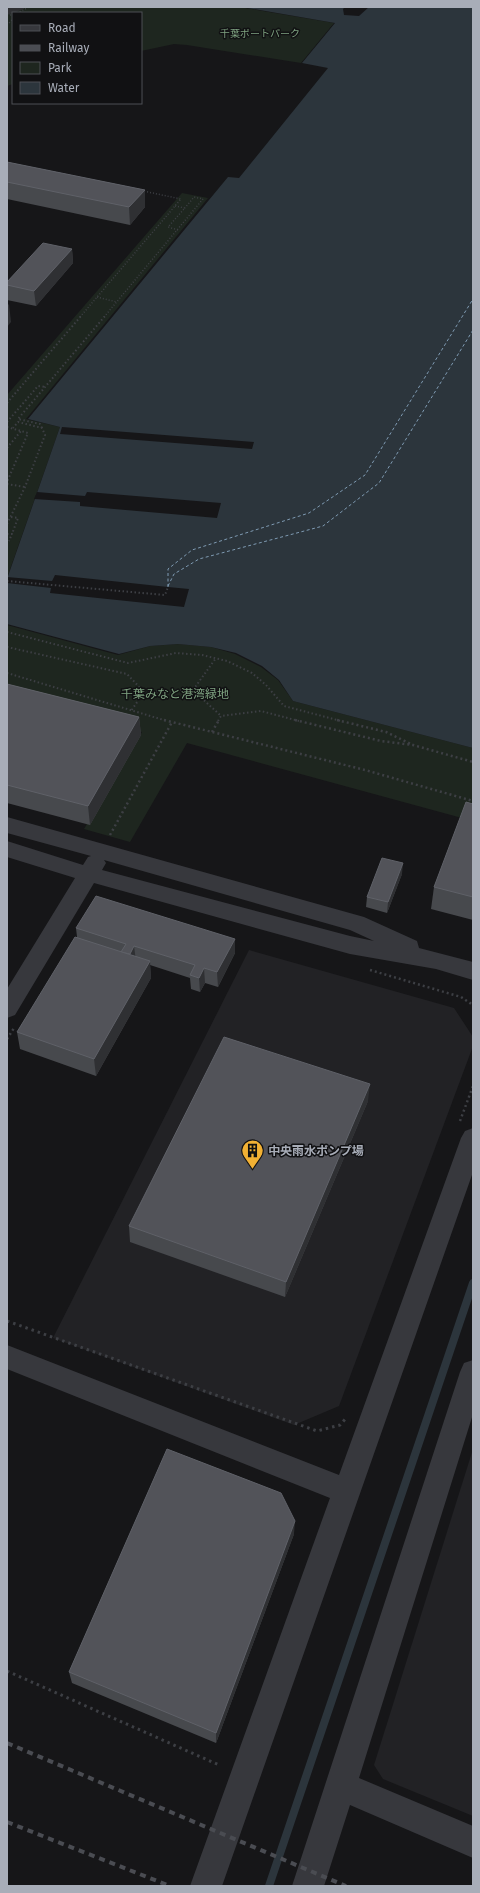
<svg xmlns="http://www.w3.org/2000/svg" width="480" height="1893" font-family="'Fira Sans','Noto Sans JP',sans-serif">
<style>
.built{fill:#222225}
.green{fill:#1e261f}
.water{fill:#2c353c}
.pier{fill:#161618}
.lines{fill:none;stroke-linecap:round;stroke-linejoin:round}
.stream{stroke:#2c353c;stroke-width:8}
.ferry{stroke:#7f9bb3;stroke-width:1;stroke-dasharray:3 2.5;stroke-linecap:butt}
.path-far3{stroke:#3d3f44;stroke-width:1.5;stroke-dasharray:1 2;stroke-linecap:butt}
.path-far2{stroke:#3d3f44;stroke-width:2;stroke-dasharray:1.5 2.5;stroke-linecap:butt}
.path-far1{stroke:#3d3f44;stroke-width:2.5;stroke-dasharray:2 3;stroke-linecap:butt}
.path{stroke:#3d3f44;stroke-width:3;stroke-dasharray:2.5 4;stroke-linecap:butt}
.minor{fill:#37383d;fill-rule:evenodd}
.rail{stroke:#4a4c52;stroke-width:4;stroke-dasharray:6 5;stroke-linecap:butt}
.wall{fill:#47494d}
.shaded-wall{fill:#2f3033}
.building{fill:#525359;stroke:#5f6168}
.labels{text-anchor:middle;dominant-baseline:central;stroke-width:3;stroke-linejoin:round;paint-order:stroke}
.far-park-label{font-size:10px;fill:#7fa381;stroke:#111113}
.park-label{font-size:12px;fill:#7fa381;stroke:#111113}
.poi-label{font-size:12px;font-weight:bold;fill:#a8adb8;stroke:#111113;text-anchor:start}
</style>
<rect width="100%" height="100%" fill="#161618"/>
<g class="built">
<path d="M249,950L454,1008L473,1037V1046L339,1406L294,1425L53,1338Z"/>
<path d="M473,1449V1816L383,1779L374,1765Z"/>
</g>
<g class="green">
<path d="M7,7H239L334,23L301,63L187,45L174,44L141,51V13H13V84L7,86Z"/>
<path d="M182,193L208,198L26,419L60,427L7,578V395Z"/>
<path d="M7,625L118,655L150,646L178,644L211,647L235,654L261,667L278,680L293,701L473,748V821L187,743L130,842L84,829L142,732L7,696Z"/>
</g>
<path class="water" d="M242,7H473V748L293,701L279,680L262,666L236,653L211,647L178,644L150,646L119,654L7,624V579L60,427L28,419L228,177L239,178L328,68L302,63L335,23Z"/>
<g class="pier">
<path d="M345,7H369L359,16L344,15L343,9Z"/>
<path d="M62,427L254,442L252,449L60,434Z"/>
<path d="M37,492L85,496L87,492L221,503L217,518L80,506V502L34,499Z"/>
<path d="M55,575L168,587L189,589L184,607L50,593L51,588L7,583V577L52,581Z"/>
</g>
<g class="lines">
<path class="stream" d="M269,1886L473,1283"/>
<g class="ferry">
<path d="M168,586L174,574L199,559L323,526L379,483L473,330"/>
<path d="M168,587V569L192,550L309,513L365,475L473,299"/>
</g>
<g class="path-far3">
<path d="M17,13L29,7"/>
<path d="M7,16L13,14"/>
<path d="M7,25L13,19"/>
<path d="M175,206L185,208L168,227L178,230"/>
<path d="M97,297L117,302"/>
<path d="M80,317L181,199L143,191"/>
<path d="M104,317L203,199L194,197L185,208"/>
</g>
<g class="path-far2">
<path d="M7,403L81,316"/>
<path d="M7,422L38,386L46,387"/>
<path d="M7,427L28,433L7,482"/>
<path d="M42,428L40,424L18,419L105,316"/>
<path d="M7,448L21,431"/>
<path d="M7,484L25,487"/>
<path d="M11,517L18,518L12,534"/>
<path d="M7,524L25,487L45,435L42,428L18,422L13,428"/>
<path d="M7,534H12L9,541"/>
<path d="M7,581L165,595L168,587"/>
<path d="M7,632L128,663L176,653L202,655L227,661L252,673L266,685L284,706L341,721"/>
<path d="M7,647L127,674L144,692L131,711"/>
<path d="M7,673L167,721"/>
<path d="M193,690L216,658"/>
<path d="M144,692L193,690L221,716"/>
<path d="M218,721L221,716L261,711L299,721"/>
</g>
<g class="path-far1">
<path d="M164,720L365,770L473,801"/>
<path d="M295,720L381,741L413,745L473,762"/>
<path d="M337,720L386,732L413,745"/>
<path d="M212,732L219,720"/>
<path d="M110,835L172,722"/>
<path d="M370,970L461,997L473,1005"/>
<path d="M7,1039L14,1028"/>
<path d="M460,1121L473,1086"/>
</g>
<g class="path">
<path d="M7,1321L317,1431L340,1425L347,1417"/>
<path d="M7,1671L219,1765"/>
</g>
<g class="minor">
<path d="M7,817L364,917L417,941L419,948L473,962V980L436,969L350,954L94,883L15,1015L7,1018V989L75,878L7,857V841L83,865L88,857L91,856L7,833ZM104,860L350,930L374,941L350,936L102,870L106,863Z"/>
<path d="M473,1128V1172L222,1886H190L330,1498L7,1369V1345L339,1475L461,1138L465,1131Z"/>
<path d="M473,1360V1414L359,1778L473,1826V1858L350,1805L324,1886H292L460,1372L464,1363Z"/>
</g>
<g class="rail">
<path d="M7,1743L346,1886"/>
<path d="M7,1822L170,1886"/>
</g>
</g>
<g class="wall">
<path d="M7,162L145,190V207L130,225L7,199Z"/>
<path d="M72,249L73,263L36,306L7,300V282Z"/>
<path d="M7,684L139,717L141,735L90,825L7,803Z"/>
<path d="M473,804V920L431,909L434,887Z"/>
<path d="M402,874L387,913L366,907L367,897Z"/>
<path d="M76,928L235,953L218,987L205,983L200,992L191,989L190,978L150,965L151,978L96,1076L20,1049L17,1032L77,937Z"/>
<path d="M368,1101L285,1297L130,1242L129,1226Z"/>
<path d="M294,1534L216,1743L72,1683L69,1672Z"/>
</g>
<g class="shaded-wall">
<path d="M7,7H24V9L7,15Z"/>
<path d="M145,190V207L130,225L129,207Z"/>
<path d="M72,249L73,263L36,306L34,291Z"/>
<path d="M9,304L11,322L7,327V306Z"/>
<path d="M7,380L8,389L7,390Z"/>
<path d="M139,717L141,735L90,825L88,806Z"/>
<path d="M403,863L402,874L387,913L388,902Z"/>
<path d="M235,939V953L218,987L217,972Z"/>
<path d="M134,946L136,961L129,955Z"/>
<path d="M150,961L151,978L96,1076L94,1059Z"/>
<path d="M204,968L205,983L200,992L199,978Z"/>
<path d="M370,1084L368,1101L285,1297L286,1282Z"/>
<path d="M295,1521L294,1534L216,1743V1733Z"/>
</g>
<g class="building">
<path d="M7,162L145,190L129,207L7,182Z"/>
<path d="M43,243L72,249L34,291L7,285V282Z"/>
<path d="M7,684L139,717L88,806L7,785Z"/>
<path d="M466,802L473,804V897L434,887Z"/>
<path d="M382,858L403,863L388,902L367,897Z"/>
<path d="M96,896L235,939L217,972L204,968L199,978L190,975L195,965L134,946L130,954L121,952L126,944L76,928Z"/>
<path d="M75,937L150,961L94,1059L17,1032Z"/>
<path d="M224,1037L370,1084L286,1282L129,1226Z"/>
<path d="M167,1449L281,1493L295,1521L216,1733L69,1672Z"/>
</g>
<defs>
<symbol id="building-pin" viewBox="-11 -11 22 30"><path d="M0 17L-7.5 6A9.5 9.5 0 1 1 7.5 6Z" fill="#f2b134" stroke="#111113"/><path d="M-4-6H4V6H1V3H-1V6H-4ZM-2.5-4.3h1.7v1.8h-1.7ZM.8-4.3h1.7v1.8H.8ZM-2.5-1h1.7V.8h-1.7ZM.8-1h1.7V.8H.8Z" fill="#111"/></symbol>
</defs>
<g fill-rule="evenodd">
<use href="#building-pin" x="240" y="1138" width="25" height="34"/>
</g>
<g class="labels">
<g class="far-park-label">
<text x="260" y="34">千葉ポートパーク</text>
</g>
<g class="park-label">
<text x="175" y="694">千葉みなと港湾緑地</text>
</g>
<g class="poi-label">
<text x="268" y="1151">中央雨水ポンプ場</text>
</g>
</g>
<rect width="480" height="1893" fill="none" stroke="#a8adb8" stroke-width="16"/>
<rect x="12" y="12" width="130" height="92" fill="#111113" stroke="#4d4f55"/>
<rect x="20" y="25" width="20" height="6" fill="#37383d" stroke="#4d4f55"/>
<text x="48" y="32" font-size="12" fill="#a8adb8">Road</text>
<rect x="20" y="45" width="20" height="6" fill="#4a4c52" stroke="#4d4f55"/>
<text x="48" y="52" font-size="12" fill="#a8adb8">Railway</text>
<rect x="20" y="62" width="20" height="12" fill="#1e261f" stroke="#4d4f55"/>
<text x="48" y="72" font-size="12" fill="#a8adb8">Park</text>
<rect x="20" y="82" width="20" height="12" fill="#2c353c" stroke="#4d4f55"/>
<text x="48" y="92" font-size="12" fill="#a8adb8">Water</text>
</svg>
